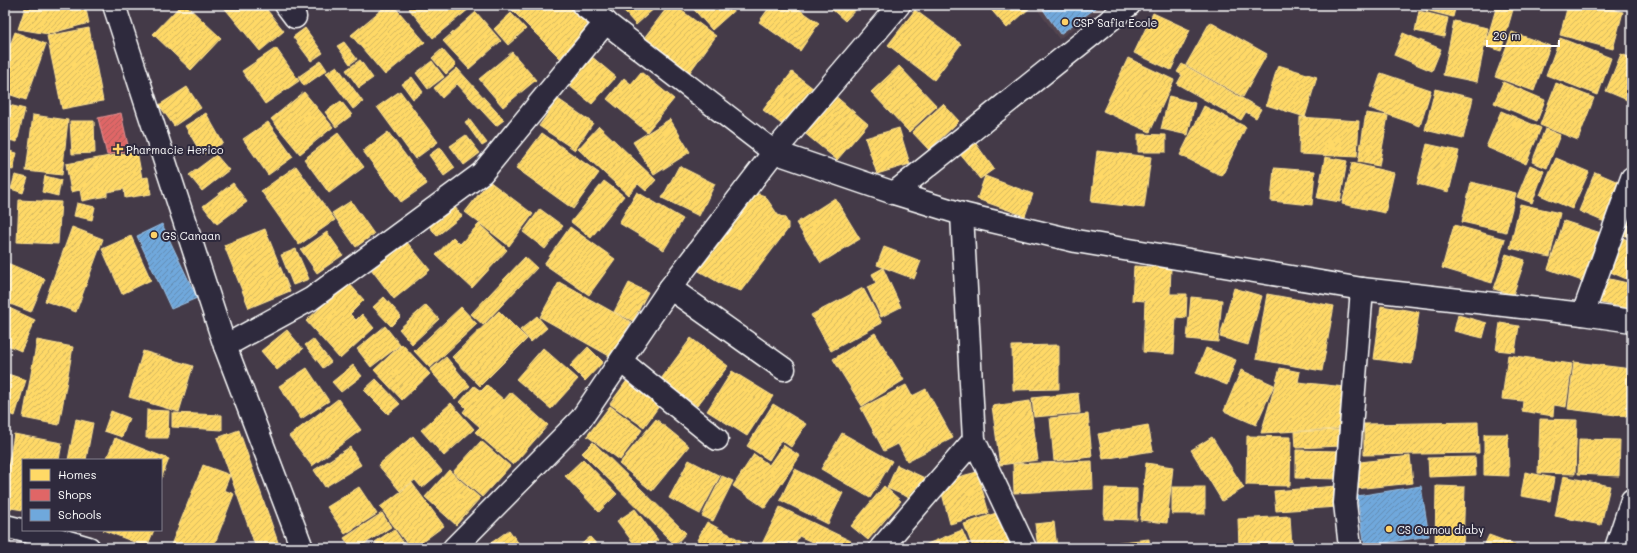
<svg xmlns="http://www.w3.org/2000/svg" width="1637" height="553" font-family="Mali,sans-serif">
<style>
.built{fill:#524550}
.homes{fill:url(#homes-hatch);stroke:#ffe494}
.shops{fill:url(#shops-hatch);stroke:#e99494}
.schools{fill:url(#schools-hatch);stroke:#9ac2e6}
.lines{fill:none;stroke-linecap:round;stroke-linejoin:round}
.minor-casing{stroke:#fff;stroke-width:25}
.minor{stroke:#2f2a3d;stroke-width:22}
.poi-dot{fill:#ffd166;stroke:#2f2a3d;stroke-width:1.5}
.labels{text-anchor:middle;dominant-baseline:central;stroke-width:4;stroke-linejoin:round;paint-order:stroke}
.poi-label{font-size:11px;fill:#fff;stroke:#2f2a3d;text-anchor:start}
</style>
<defs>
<pattern id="homes-hatch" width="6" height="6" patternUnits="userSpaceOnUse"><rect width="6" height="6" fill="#ffd966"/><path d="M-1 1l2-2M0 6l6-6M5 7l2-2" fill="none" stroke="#d2b660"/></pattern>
<pattern id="shops-hatch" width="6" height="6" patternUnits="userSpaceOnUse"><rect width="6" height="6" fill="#e06666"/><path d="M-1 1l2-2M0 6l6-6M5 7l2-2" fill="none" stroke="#ac5d5d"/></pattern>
<pattern id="schools-hatch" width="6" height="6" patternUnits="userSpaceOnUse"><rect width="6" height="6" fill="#6fa8dc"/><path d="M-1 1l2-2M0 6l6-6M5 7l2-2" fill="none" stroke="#648cb1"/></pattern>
</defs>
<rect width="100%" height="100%" fill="#443a48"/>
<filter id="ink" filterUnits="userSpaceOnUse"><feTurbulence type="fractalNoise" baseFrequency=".025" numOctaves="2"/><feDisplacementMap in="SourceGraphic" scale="8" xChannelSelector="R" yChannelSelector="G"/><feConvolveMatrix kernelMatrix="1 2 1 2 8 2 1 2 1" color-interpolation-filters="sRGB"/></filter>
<g filter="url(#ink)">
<path class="built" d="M1034,5H1107L1059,39Z"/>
<g class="homes">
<path d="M26,5H85L89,23L48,34L18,29Z"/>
<path d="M140,5H151L143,10Z"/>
<path d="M181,5H186L221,38L191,70L153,34Z"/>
<path d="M222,5H263L284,31L260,51Z"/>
<path d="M387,5H393L425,42L385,75L351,35Z"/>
<path d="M413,5H465L469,9L433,38L409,9Z"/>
<path d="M507,5H567L591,28L561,59Z"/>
<path d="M621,5H658L636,25L619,6Z"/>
<path d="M669,5H674L716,36L687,76L641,42Z"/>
<path d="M690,5H740L712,30Z"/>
<path d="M771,5H793L819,23L800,51L759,22Z"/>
<path d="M827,5H860L845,21Z"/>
<path d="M987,5H1029L1031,7L1007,28Z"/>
<path d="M1418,5H1456L1453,17L1418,8Z"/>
<path d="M1497,5L1514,6L1501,51L1485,46Z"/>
<path d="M1568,5H1596L1623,12L1613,49L1560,35Z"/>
<path d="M915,10L961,44L934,80L888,45Z"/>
<path d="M1419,11L1448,18L1444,37L1415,31Z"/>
<path d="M476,12L501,41L469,69L443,41Z"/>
<path d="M511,13L526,29L508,45L494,29Z"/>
<path d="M1153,13L1190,30L1171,70L1134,53Z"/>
<path d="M1454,21L1488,28L1477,82L1443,75Z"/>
<path d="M1210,22L1267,54L1243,97L1186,65Z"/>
<path d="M89,28L103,101L62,109L47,36Z"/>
<path d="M305,28L323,53L311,61L293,37Z"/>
<path d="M15,32L46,44L26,100L5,93V59Z"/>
<path d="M1512,32L1550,46L1534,91L1495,77Z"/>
<path d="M1403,33L1441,49L1432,71L1394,55Z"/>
<path d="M1560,38L1611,58L1598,95L1546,75Z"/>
<path d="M344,42L357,59L350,64L337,46Z"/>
<path d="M276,48L299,81L265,104L242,71Z"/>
<path d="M442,49L456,65L446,74L432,58Z"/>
<path d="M512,52L536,80L503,107L479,79Z"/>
<path d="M1621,54L1632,58V102L1606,91Z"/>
<path d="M591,56L616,77L592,104L567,84Z"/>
<path d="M1128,58L1174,80L1150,132L1103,111Z"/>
<path d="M360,60L373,78L359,88L346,70Z"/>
<path d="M321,61L327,70L304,86L298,77Z"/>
<path d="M432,61L444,77L428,89L416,73Z"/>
<path d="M1182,64L1261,109L1256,118L1246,112L1241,120L1177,84L1182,75L1177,72Z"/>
<path d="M1278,65L1317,77L1305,117L1266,105Z"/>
<path d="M337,66L363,102L353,109L326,73Z"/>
<path d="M899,66L937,106L909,132L871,92Z"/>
<path d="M457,68L504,120L496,126L457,84L442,98L434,88Z"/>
<path d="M641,72L674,99L647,132L607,99L624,78L631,84Z"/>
<path d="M792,72L818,92L789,130L763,110Z"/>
<path d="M1381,73L1431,90L1420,126L1369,108Z"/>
<path d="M412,77L423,92L413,99L402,84Z"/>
<path d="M1503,82L1545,100L1537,121L1494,103Z"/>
<path d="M1556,83L1594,98L1578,140L1540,125Z"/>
<path d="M187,87L201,108L174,126L159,105Z"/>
<path d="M1435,89L1473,98L1463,139L1425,130Z"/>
<path d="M400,91L438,142L415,159L377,107Z"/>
<path d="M304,92L333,127L300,154L271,119Z"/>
<path d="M833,94L868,124L837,160L802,131Z"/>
<path d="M1169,96L1195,103L1188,135L1161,129Z"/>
<path d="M558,99L593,123L575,150L539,126Z"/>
<path d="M341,101L352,115L336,127L325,112Z"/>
<path d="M5,104L25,109L17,142L5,139Z"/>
<path d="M943,104L959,121L929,150L912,132Z"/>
<path d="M1204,106L1246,127L1222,176L1180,155Z"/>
<path d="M1501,111L1541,128L1526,164L1486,147Z"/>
<path d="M206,113L223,143L202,155L185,126Z"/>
<path d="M1366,113L1388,116L1379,166L1358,162Z"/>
<path d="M33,115L68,120L62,175L26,171Z"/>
<path d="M1300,117L1359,121L1357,157L1299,154Z"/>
<path d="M469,119L487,143L482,146L465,122Z"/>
<path d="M670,119L690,152L654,175L633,142Z"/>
<path d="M70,121H94L95,153L72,154Z"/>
<path d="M268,122L293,157L268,175L243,139Z"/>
<path d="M599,126L656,180L646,191L638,184L628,195L578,149Z"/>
<path d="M899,128L910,164L877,174L865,138Z"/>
<path d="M1545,129L1560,135L1547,168L1532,162Z"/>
<path d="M388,132L427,184L401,202L363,151Z"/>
<path d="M338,133L364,167L329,193L304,159Z"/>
<path d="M542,133L599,173L573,209L516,168Z"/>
<path d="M1138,134L1166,135V152H1138Z"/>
<path d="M466,135L480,153L464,165L450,146Z"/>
<path d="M974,141L994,169L980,179L959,153Z"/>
<path d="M1427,144L1459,151L1449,192L1417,184Z"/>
<path d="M440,147L455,168L444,176L429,155Z"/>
<path d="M5,150L17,153L13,170L5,168Z"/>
<path d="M137,151L142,178L148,177L151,194L125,198L124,189L107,192V196L82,201L80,190L71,192L66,164Z"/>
<path d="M1097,151L1151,157L1144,208L1091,202Z"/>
<path d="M216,155L229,170L202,191L189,175Z"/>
<path d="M1325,157L1347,161L1340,202L1317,198Z"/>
<path d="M1556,158L1589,172L1572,209L1540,195Z"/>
<path d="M1352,163L1394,173L1385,213L1342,204Z"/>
<path d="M1530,165L1544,171L1532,203L1517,197Z"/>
<path d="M296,166L335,220L299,245L261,191Z"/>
<path d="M679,166L715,184L699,216L662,198Z"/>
<path d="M1274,168L1315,171L1312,205L1271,201Z"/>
<path d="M5,170H6L5,196Z"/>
<path d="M1595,172L1623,184L1607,223L1579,211Z"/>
<path d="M15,175L28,178L23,193L11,189Z"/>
<path d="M45,176L61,180L58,196L42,192Z"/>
<path d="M985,176L1033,194L1025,216L977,199Z"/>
<path d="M489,181L533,214L509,246L465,212Z"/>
<path d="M604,181L624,196L591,238L571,222Z"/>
<path d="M1471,182L1516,193L1506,232L1462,222Z"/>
<path d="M233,183L247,202L217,224L203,206Z"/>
<path d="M637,192L683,219L664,250L619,223Z"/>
<path d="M750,194H759L765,196L778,215L785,218L788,223V229L741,291L723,285L692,267Z"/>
<path d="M835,198L860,239L821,263L796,223Z"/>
<path d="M19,200L61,202L58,244L17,242Z"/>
<path d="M351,201L374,234L356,247L332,213Z"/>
<path d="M451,202L462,216L437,236L426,222Z"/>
<path d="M77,203L95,207L92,220L74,216Z"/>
<path d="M1520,204L1560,213L1550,257L1510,248Z"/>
<path d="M540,209L563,226L545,249L523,232Z"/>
<path d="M1632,213V238L1623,235Z"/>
<path d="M1564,221L1601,233L1585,282L1548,269Z"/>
<path d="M479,224L507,250L472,288L436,255L453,237L460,244Z"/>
<path d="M1454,225L1505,239L1492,283L1442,268Z"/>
<path d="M72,227L103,239L76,312L45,301Z"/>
<path d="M570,227L615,259L589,295L544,264Z"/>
<path d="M265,229L290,291L249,308L224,245Z"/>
<path d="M327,232L343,255L317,273L301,250Z"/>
<path d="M131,236L151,280L122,294L102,249Z"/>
<path d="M1623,238L1632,242L1631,281L1608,271Z"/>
<path d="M406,241L430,270L394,299L371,269Z"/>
<path d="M884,247L921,261L914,279L877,265Z"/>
<path d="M296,249L309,279L293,285L281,255Z"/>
<path d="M1506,254L1525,260L1513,295L1494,289Z"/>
<path d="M525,257L537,268L483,325L471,314Z"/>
<path d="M5,262L45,279L31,312L5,302Z"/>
<path d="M1134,266L1171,268L1170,294H1187L1186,318L1176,317L1174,354L1143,352L1145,301L1132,300Z"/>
<path d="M883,268L901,307L881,317L867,287L876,283L872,274Z"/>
<path d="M1601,277L1632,284V309L1596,302Z"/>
<path d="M348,282L364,300L350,314L356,320L362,314L374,328L340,359L306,321Z"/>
<path d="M559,282L631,322L611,357L540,317Z"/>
<path d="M629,283L648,292L633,321L614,312Z"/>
<path d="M863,288L882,323L831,351L811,315Z"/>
<path d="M1234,288L1262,296L1248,345L1220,337Z"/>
<path d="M1267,294L1334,306L1322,371L1256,359Z"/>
<path d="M384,297L401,316L391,326L373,307Z"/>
<path d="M1191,297L1222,300L1218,342L1187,339Z"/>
<path d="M426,305L439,319L412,344L399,329Z"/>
<path d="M5,306L35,320L21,351L5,344Z"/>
<path d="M1381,306L1419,312L1412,364L1374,359Z"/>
<path d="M461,307L477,324L430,368L414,351Z"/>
<path d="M499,311L527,339L480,386L452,357Z"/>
<path d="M1458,315L1487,323L1483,338L1454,331Z"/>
<path d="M537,316L547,328L531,342L520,330Z"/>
<path d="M1500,323L1519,326L1515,352L1496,350Z"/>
<path d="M385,326L400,345L371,367L357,349Z"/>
<path d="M287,330L303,349L277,370L261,351Z"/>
<path d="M875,333L904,380L862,406L833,359Z"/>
<path d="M691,338L728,366L697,406L661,379Z"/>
<path d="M313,339L331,362L323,368L305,345Z"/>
<path d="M37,340L73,347L59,425L23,418Z"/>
<path d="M402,344L430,374L402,400L374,370Z"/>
<path d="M1059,345V389L1013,390L1012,346Z"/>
<path d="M588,347L603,362L585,381L570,366Z"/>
<path d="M543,348L578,379L551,409L516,379Z"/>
<path d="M1206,348L1236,360L1227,385L1196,373Z"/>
<path d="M143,351L193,366L179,412L129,397Z"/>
<path d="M1508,355L1572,364L1566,407L1554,405L1553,416L1522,411L1523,401L1502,399Z"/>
<path d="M446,357L470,386L455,399L430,370Z"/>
<path d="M1574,362L1632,369V417L1568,409Z"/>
<path d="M353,365L362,376L341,392L332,382Z"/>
<path d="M307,368L329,401L301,419L279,386Z"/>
<path d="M1280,368L1300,372L1298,382L1345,387L1338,429L1261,433Z"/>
<path d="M1241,370L1274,385L1256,425L1224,411Z"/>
<path d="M732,371L773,396L747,436L707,411Z"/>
<path d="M5,373L26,380L15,416L5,413Z"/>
<path d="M376,379L400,404L388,414L364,390Z"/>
<path d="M628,379L662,402L644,427L610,404Z"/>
<path d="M487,385L504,400L511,392L548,425L513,465L475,432L480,427L463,412L466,408L460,402L474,386L481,391Z"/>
<path d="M906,385L912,396L926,389L953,438L907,461L898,444L884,451L861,408Z"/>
<path d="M1078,393L1080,413L1034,417L1032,398Z"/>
<path d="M338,399L361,430L312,466L289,436Z"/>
<path d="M1030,401L1038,460L1000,465L992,406Z"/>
<path d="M451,403L474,429L444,456L421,430Z"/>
<path d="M773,404L806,424L791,447L781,440L769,460L747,446Z"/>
<path d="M610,406L642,430L620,460L587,436Z"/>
<path d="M147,410L169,411L168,438H146Z"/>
<path d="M111,411L129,418L122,437L104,431Z"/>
<path d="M172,413L222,415V430L172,427Z"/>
<path d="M1088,414L1092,457L1054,461L1050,418Z"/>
<path d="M76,419L93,423L86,460H68Z"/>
<path d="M656,419L689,446L652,491L619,464Z"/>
<path d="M1540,419L1577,420L1575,474L1538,473Z"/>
<path d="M1478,422L1479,453L1364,455V424Z"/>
<path d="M1148,425L1153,451L1103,459L1098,434Z"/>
<path d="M239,430L280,548H256L217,438Z"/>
<path d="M1340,430L1341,446L1296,448L1295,432Z"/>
<path d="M842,433L892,461L870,498L821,469Z"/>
<path d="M14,434L62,443L59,460H23V510L5,507V483Z"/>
<path d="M1484,434H1508L1509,476L1484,475Z"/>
<path d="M413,436L442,471L422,488L415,480L400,491L378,465Z"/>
<path d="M1247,436L1291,437L1290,486L1246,485Z"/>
<path d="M1212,437L1244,488L1222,501L1191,450Z"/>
<path d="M115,438L169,459L161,479V460H106Z"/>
<path d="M1579,439L1620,440L1619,476L1578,474Z"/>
<path d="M481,441L510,466L482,497L453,472Z"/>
<path d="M593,442L686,533L675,545L582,453Z"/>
<path d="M783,445L800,456L765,508L733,486L754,454L769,465Z"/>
<path d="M350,447L361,465L325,487L314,470Z"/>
<path d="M1296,450L1339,451V479L1296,478Z"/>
<path d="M1410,456L1413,483L1355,489L1352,463Z"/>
<path d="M1475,457L1476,475L1429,477L1428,458Z"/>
<path d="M583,459L617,494L599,512L565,476Z"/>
<path d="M689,460L720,476L700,514L669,498Z"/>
<path d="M1092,461L1093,489L1014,493L1013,464Z"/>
<path d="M1146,463L1173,467L1167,523L1140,520Z"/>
<path d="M203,465L230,475L224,490L234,494L215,543L229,548H179L171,545Z"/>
<path d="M897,465L927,479L917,501L887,488Z"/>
<path d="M795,469L843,493L828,524L780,500Z"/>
<path d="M449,470L480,498L456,525L425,497Z"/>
<path d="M977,472L989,513L950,524L939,482Z"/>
<path d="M1525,472L1554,478L1550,501L1521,496Z"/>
<path d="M722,476L733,481L713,521L702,516Z"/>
<path d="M1563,476L1610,486L1601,525L1555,516Z"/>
<path d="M412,483L444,526L414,548H410L380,507Z"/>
<path d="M884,486L901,501L868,540L851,526Z"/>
<path d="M1337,486L1338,507L1276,511L1274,491Z"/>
<path d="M1436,486L1465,487L1463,548H1435Z"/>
<path d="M359,487L377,514L345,534L327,507Z"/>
<rect x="1172" y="487" width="33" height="27"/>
<path d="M1105,488L1137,489V520L1104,519Z"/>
<path d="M780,507L851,541L847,548H825L799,536L794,546L788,542L786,548H760Z"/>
<path d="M635,509L658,540L647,548H637L617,521Z"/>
<path d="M999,512L1012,548H973L964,524Z"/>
<path d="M382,513L391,527L358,548H351L344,538Z"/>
<path d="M1290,516L1292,548H1239L1238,519Z"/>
<path d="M707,522L749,545L747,548H711L697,540Z"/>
<path d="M1054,522L1057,548H1038L1035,524Z"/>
<path d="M394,529L407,548H379L375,542Z"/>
<path d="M103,530H154L147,547Z"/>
<path d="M509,530L522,548H484Z"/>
<path d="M962,530L970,548H917Z"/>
<path d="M1489,535L1524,548H1483Z"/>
<path d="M590,537L600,548H577Z"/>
<path d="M1149,539L1150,548H1103V544Z"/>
<path d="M698,542L709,548H695Z"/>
<path d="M811,545L812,548H798Z"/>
</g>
<path class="shops" d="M121,113L129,150L107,155L98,118Z"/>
<g class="schools">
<path d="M1040,5H1100L1060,34Z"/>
<path d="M162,224L197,298L171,309L137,236Z"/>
<path d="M1421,486L1429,536L1365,546L1357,496Z"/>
</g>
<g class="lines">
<defs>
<g id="minor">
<path d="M114,5L225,346L302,548"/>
<path d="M286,5L295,17"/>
<path d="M583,5L774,152L894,193L962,214L1076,241L1362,289L1583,314L1632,321"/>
<path d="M894,193L1129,5"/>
<path d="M962,214L974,440L1025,548"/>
<path d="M670,288L784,369"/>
<path d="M1583,314L1632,178"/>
<path d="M225,346L311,299L482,173L606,22"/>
<path d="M621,361L717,439"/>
<path d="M5,526L58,539L89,548"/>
<path d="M1350,547L1345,503L1362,289"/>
<path d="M454,548L581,419L670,288L774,152L899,5"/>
<path d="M881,548L974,440"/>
<path d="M1616,548L1632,500"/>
</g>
</defs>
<use href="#minor" class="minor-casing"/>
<use href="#minor" class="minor"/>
</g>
</g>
<g class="poi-dot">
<circle cx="1065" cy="22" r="4"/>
<path d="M116 143h4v4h4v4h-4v4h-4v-4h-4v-4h4z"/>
<circle cx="154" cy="235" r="4"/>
<circle cx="1389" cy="529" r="4"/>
</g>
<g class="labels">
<g class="poi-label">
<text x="1073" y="22">CSP Safia Ecole</text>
<text x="126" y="149">Pharmacie Herico</text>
<text x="162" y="235">GS Canaan</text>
<text x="1397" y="529">CS Oumou diaby</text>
</g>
</g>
<rect width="1637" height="553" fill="none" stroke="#2f2a3d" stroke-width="20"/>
<rect x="10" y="10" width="1617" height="533" fill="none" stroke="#fff" stroke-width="1.5" filter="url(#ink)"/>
<rect x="22" y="459" width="140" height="72" fill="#2f2a3d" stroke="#827f8b"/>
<rect x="30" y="469" width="20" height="12" fill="#ffd966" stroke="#827f8b"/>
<text x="58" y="479" font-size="12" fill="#ffffff">Homes</text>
<rect x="30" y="489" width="20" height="12" fill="#e06666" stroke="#827f8b"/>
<text x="58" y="499" font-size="12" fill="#ffffff">Shops</text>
<rect x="30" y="509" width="20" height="12" fill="#6fa8dc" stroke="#827f8b"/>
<text x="58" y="519" font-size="12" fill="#ffffff">Schools</text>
<path d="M1487 40v6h72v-6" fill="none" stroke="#ffffff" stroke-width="2"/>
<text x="1493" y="40" font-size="12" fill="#ffffff" stroke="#2f2a3d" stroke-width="3" paint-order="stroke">20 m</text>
</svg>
